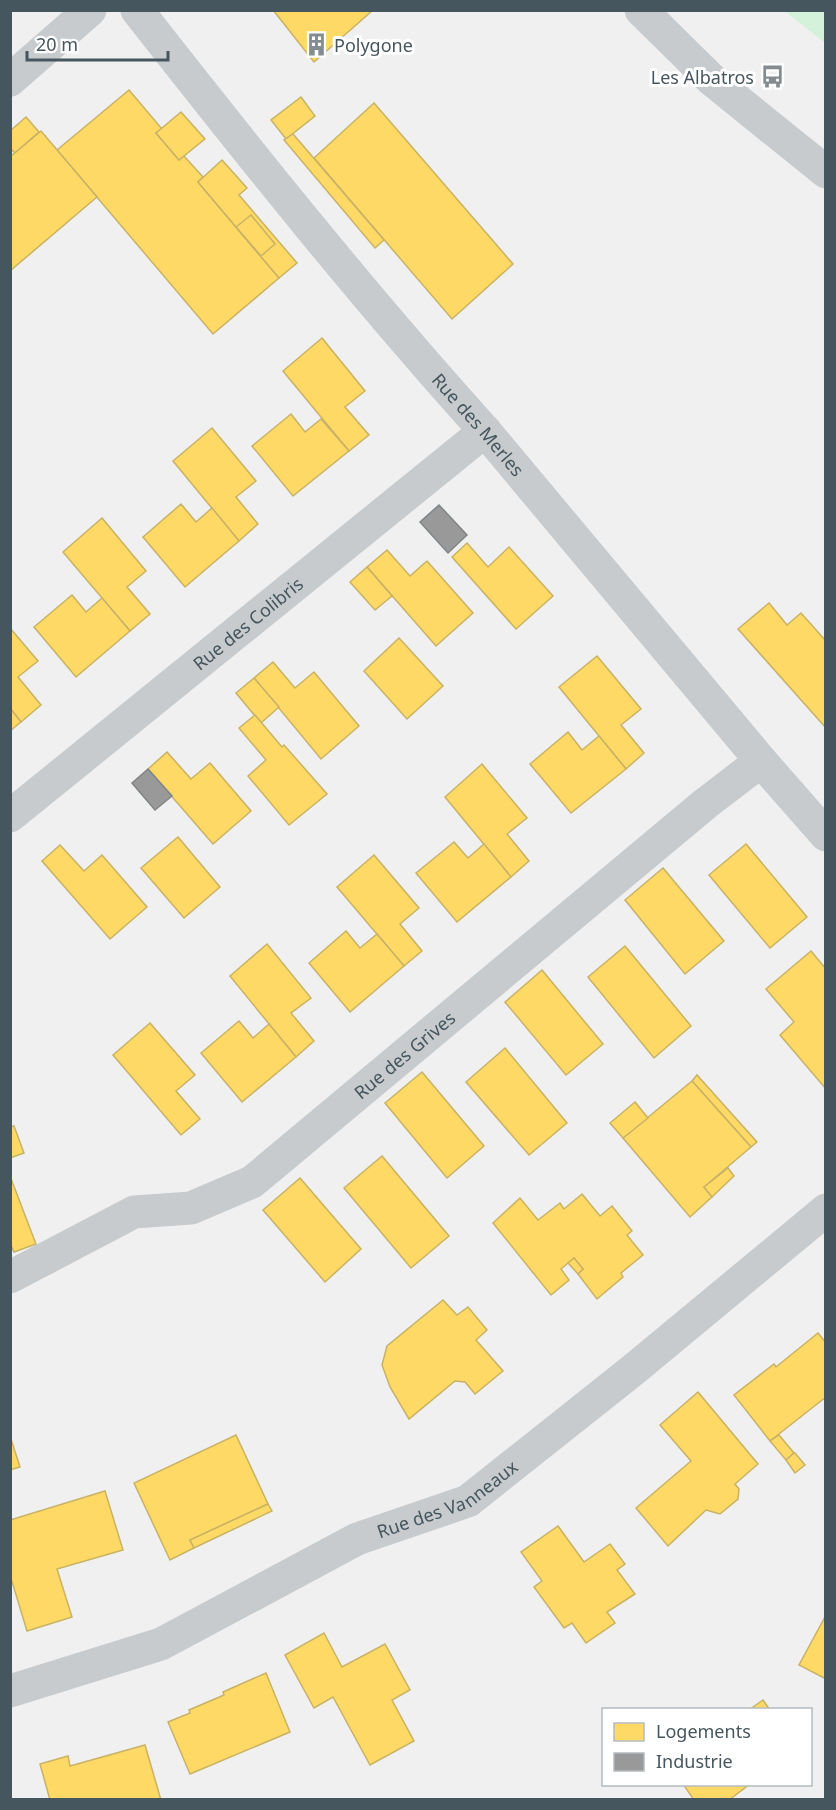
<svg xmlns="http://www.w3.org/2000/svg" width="836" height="1810" font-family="'Noto Sans',sans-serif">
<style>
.green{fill:#d4f1da}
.homes{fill:#ffd966;stroke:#c8b264;stroke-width:1.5}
.industry{fill:#999;stroke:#808587;stroke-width:1.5}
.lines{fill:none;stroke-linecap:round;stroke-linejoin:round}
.minor{stroke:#c7cbcd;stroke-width:33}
.labels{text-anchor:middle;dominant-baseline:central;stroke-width:6;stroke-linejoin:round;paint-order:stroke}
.poi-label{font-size:18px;fill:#46565e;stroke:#fff;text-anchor:start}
.street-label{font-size:18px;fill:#46565e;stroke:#fff}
</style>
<rect width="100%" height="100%" fill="#f1f0f0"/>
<path class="green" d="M785,11H825V43Z"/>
<g class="homes">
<path d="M273,10H373L314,62Z"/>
<path d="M129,90L162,129L156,133L179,160L184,156L203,177L198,182L279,278L213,334L57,150Z"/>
<path d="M301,97L315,116L286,139L271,120Z"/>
<path d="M374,103L513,264L452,319L314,158Z"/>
<path d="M181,112L205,139L179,160L156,133Z"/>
<path d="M26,117L39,132L15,153L10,148V131Z"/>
<path d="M41,131L97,197L10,271V157Z"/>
<path d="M293,134L384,240L375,248L284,140Z"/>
<path d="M222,160L247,188L239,195L297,263L279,278L198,182Z"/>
<path d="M251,215L275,244L261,256L236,227Z"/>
<path d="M322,338L365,391L345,407L369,435L349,451L283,371Z"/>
<path d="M291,414L305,432L321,419L349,451L293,496L252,446Z"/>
<path d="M212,428L256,481L236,497L258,524L239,541L173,461Z"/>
<path d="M181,504L196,522L212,508L239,541L185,587L143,537Z"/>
<path d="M102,518L146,571L127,587L150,614L130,631L63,552Z"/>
<path d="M467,543L488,567L509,547L553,596L516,629L452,557Z"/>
<path d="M387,550L410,576L427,561L473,613L436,646L367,567Z"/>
<path d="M367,567L392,596L375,610L350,582Z"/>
<path d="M72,595L86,612L102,598L130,631L76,677L34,627Z"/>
<path d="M769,603L787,625L801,613L826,641V728L738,629Z"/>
<path d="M10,628L38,661L18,677L41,705L21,722L10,708Z"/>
<path d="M399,638L443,686L407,719L364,671Z"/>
<path d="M597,656L641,709L621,725L644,753L626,769L559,687Z"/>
<path d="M273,662L295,688L314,672L359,726L321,759L254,678Z"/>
<path d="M254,678L279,707L261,723L236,693Z"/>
<path d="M10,708L21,722L10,731Z"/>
<path d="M255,715L282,747L284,745L327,794L289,825L248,776L266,760L239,728Z"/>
<path d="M568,732L582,750L599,736L626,769L571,813L530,764Z"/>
<path d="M167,752L191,779L210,763L251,811L213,844L148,769Z"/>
<path d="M482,764L527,818L507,834L529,861L511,877L445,797Z"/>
<path d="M178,837L220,887L184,918L141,868Z"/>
<path d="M454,842L468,858L484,844L511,877L457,922L416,873Z"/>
<path d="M746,844L807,917L770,948L709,875Z"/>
<path d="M60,845L84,871L102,855L147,907L110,939L42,861Z"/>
<path d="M374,855L419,908L400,924L422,951L404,966L337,887Z"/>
<path d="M663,868L724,941L685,974L625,900Z"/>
<path d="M346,931L360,948L377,934L404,966L350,1012L309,963Z"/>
<path d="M267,944L311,998L291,1013L314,1041L296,1057L230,976Z"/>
<path d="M625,946L691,1026L654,1058L588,977Z"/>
<path d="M811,951L826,969V1089L780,1035L794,1022L766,989Z"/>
<path d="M542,970L603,1044L566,1075L505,1002Z"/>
<path d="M239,1021L253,1038L269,1024L296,1057L242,1102L201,1053Z"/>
<path d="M150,1023L195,1075L176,1091L200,1119L181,1135L113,1055Z"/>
<path d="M505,1048L567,1123L529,1155L466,1082Z"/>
<path d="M422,1072L484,1146L447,1178L385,1103Z"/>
<path d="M697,1075L757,1142L751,1147L692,1081Z"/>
<path d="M692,1081L751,1147L704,1187L712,1197L690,1217L623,1138Z"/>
<path d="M635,1102L648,1118L623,1138L610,1123Z"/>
<path d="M14,1126L24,1153L10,1158V1127Z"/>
<path d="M382,1156L449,1236L411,1268L344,1188Z"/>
<path d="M728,1168L734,1176L712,1197L704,1187Z"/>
<path d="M10,1176L36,1244L14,1252L10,1243Z"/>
<path d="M300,1178L361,1249L325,1282L263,1210Z"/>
<path d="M582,1194L600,1216L612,1206L632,1231L627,1235L643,1255L621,1273L623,1277L597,1299L578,1274L583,1269L574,1258L561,1269L569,1280L551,1295L493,1223L520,1198L538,1220L560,1203L564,1209Z"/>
<path d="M574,1258L583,1269L578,1274L568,1263Z"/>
<path d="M443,1300L457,1315L468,1307L487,1330L476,1340L503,1371L475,1394L465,1382L455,1381L409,1419L390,1387L382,1365L387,1346Z"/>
<path d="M818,1333L826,1343V1397L770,1441L734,1395L774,1364L776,1367Z"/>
<path d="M698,1392L758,1464L735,1484L739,1489L738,1499L720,1514L706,1510L668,1546L636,1508L691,1461L660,1425Z"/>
<path d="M236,1435L268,1504L190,1540L194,1548L170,1560L134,1483Z"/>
<path d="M779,1435L794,1453L786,1460L770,1441Z"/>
<path d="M10,1436L20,1467L10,1470Z"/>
<path d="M794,1453H795L805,1465L795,1473L786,1460Z"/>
<path d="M105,1491L123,1550L57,1569L72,1617L27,1631L10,1575V1520Z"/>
<path d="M268,1504L272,1511L194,1548L190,1540Z"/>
<path d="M558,1526L584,1562L610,1544L625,1564L617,1570L635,1594L607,1612L615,1623L586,1643L572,1623L564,1628L534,1587L542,1581L521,1552Z"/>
<path d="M826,1615V1679L799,1665Z"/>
<path d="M324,1633L342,1667L385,1644L410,1690L392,1700L414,1741L370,1765L333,1697L314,1708L285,1655Z"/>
<path d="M266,1673L290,1732L190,1774L168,1722L190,1713L189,1710L224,1695L223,1692Z"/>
<path d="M763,1700L770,1710H749Z"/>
<path d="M145,1745L161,1800H50L40,1764L68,1756L70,1766Z"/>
<path d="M683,1784H750L729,1800H694Z"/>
</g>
<g class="industry">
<path d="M439,505L467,535L448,553L420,522Z"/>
<path d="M148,769L172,796L155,810L132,783Z"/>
</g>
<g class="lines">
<g class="minor">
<path id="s1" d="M137,10C249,153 363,296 485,431L761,761L826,835"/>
<path d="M641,10L712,80L826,172"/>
<path d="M10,80L90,10"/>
<path id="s2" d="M10,816L485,431"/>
<path id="s3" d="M10,1277L134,1212L191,1208L252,1182L705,804L761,761"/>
<path id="s4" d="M10,1691L161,1644L357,1539L468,1501L633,1370L826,1210"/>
</g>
</g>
<defs>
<symbol id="building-bare" viewBox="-9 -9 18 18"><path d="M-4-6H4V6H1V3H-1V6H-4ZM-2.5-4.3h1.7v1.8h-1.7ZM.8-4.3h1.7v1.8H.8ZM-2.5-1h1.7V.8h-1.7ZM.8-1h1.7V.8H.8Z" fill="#828c91" stroke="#fff" stroke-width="2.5" paint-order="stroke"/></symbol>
<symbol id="bus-bare" viewBox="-9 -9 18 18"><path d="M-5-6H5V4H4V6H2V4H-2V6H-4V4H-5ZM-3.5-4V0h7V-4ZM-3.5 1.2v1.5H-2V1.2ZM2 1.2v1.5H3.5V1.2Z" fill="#828c91" stroke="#fff" stroke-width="2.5" paint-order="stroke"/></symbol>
</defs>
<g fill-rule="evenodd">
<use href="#building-bare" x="300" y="28" width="33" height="33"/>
<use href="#bus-bare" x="756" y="60" width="33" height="33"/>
</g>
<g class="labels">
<g class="poi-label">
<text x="334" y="45">Polygone</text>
<text x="754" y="77" text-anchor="end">Les Albatros</text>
</g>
<g class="street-label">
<text stroke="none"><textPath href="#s1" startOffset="537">Rue des Merles</textPath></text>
<text stroke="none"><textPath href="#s2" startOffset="306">Rue des Colibris</textPath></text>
<text stroke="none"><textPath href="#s3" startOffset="462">Rue des Grives</textPath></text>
<text stroke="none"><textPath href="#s4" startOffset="480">Rue des Vanneaux</textPath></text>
</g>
</g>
<rect width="836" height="1810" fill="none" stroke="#46565e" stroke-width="24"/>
<rect x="602" y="1708" width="210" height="78" fill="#ffffff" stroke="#b5bbbf" stroke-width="1.5"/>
<rect x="614" y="1723" width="30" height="18" fill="#ffd966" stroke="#b5bbbf" stroke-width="1.5"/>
<text x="656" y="1738" font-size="18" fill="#46565e">Logements</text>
<rect x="614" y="1753" width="30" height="18" fill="#999999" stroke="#b5bbbf" stroke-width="1.5"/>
<text x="656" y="1768" font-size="18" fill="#46565e">Industrie</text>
<path d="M27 51v9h141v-9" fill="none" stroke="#46565e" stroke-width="3"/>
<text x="36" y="51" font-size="18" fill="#46565e" stroke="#ffffff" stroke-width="4.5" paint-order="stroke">20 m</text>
</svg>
